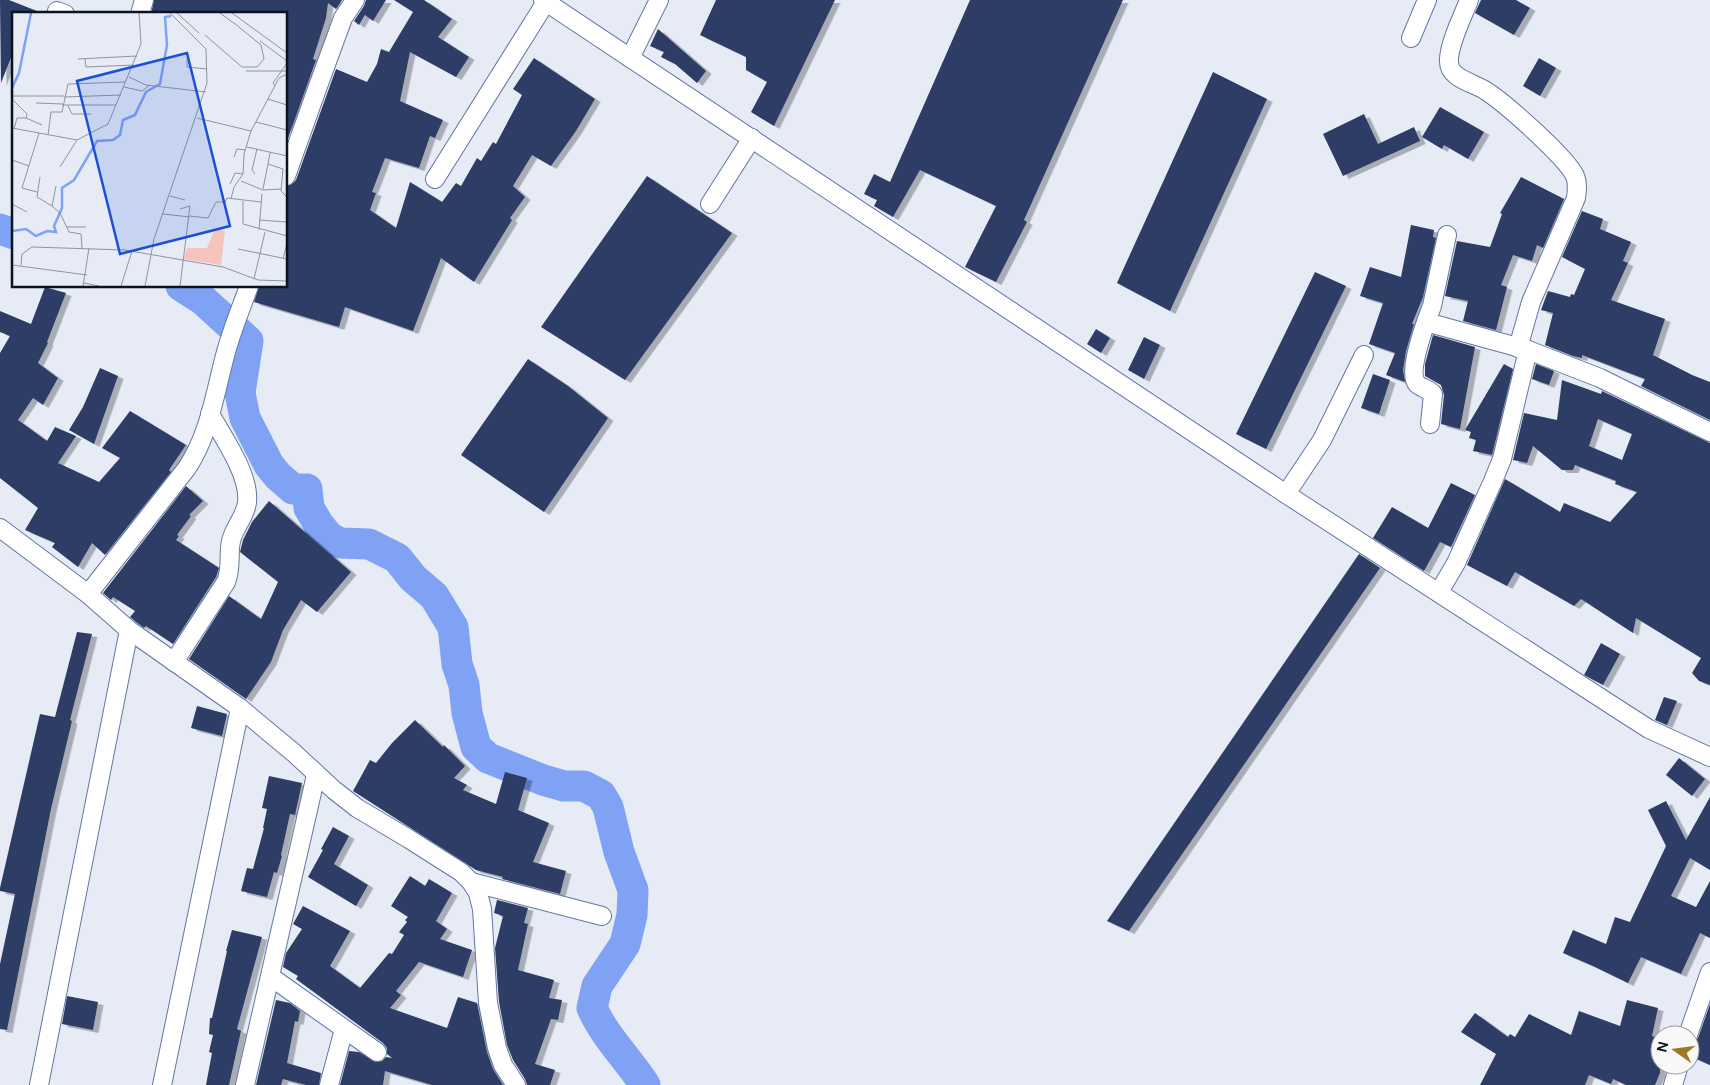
<svg xmlns="http://www.w3.org/2000/svg" width="1710" height="1085" font-family="'DM Sans',sans-serif">
<style>
.lines{fill:none;stroke-linecap:round;stroke-linejoin:round}
.river{stroke:#80a2f4;stroke-width:31}
.building{fill:#2d3d66;fill-rule:evenodd;filter:url(#shadow)}
.minor-casing{stroke:#6376a4;stroke-width:20}
.minor{stroke:#fff;stroke-width:18}
.inset-river{fill:none;stroke:#80a2f4;stroke-width:2.5}
.inset-road{fill:none;stroke:#8e94a1;stroke-width:1}
.view{fill:#1d4ed8;fill-opacity:0.15;stroke:#1d4ed8;stroke-width:2.5}
.inset-edge{fill:none;stroke:#0b1223;stroke-width:2.5}
</style>
<defs>
<filter id="shadow"><feDropShadow dx="5.5" dy="3" stdDeviation="0" flood-color="#0004"/></filter>
</defs>
<rect width="100%" height="100%" fill="#e6ebf5"/>
<g class="lines">
<g class="river">
<path d="M0,229L14,234"/>
<path d="M181,286L203,300L248,341L240,393L245,418L269,465L278,476L293,489H307L309,508L319,525L329,537L340,543L369,544L397,558L413,578L434,596L453,627L457,664L464,685L467,713L476,747L488,758L543,780L564,786H584L601,795L608,807L619,852L633,890L632,915L625,944L597,986L592,1008C605,1037 628,1059 645,1085"/>
</g>
</g>
<g class="building">
<path d="M0,0H9L42,13L14,14V50L1,83Z"/>
<path d="M154,0H342L336,9L328,3L326,18L313,59L316,60L286,144V14H151Z"/>
<path d="M366,0H386L373,21L365,15L359,25L354,21L364,6Z"/>
<path d="M394,0H424L452,19L438,37L469,57L456,77L410,52L400,101L443,120L435,138L430,136L419,168L385,158L372,192L376,193L370,210L396,228L410,182L442,202L456,183L461,186L477,158L481,161L493,142L496,144L522,95L513,89L534,58L595,99L576,131L551,166L532,155L513,186L525,197L510,218L512,220L474,282L441,258L413,331L345,307L339,327L254,302L259,286H286V186L292,184L296,180L336,69L367,82L377,64L381,49L389,52L413,12Z"/>
<path d="M716,0H835L774,126L751,112L767,82L746,70V57L700,35Z"/>
<path d="M970,0H1123L1024,220L1027,222L996,282L965,267L996,206L920,170L893,217L874,206L877,200L864,194L874,174L890,182Z"/>
<path d="M1481,0H1516L1530,8L1514,35L1475,13Z"/>
<path d="M658,29L706,71L697,83L675,64L661,57L664,52L650,46Z"/>
<path d="M1539,58L1556,68L1540,96L1523,86Z"/>
<path d="M1213,72L1267,99L1170,311L1117,283Z"/>
<path d="M1440,107L1484,132L1468,159L1444,145L1442,149L1422,137Z"/>
<path d="M1364,114L1378,144L1414,127L1420,141L1343,176L1323,134Z"/>
<path d="M647,176L732,233L625,380L541,327Z"/>
<path d="M1521,177L1564,199L1543,248L1537,245L1532,261L1513,255L1501,285L1507,287L1496,330L1463,321L1468,301L1445,296L1457,241L1490,247L1502,214L1500,213Z"/>
<path d="M1582,211L1603,219L1600,229L1631,242L1623,261L1628,263L1611,300L1665,319L1653,355L1692,375L1710,382V420L1641,386L1645,379L1582,355V358L1573,356L1545,345L1553,313L1541,310L1548,291L1570,297L1571,294L1574,295L1585,269L1562,257Z"/>
<path d="M1411,225L1434,230L1433,237L1436,238L1423,297L1412,324H1414L1406,351L1403,370L1405,382L1386,375L1395,353L1369,344L1383,303L1360,296L1370,267L1401,277Z"/>
<path d="M1315,272L1346,286L1266,449L1236,434Z"/>
<path d="M45,287L66,293L47,342L48,343L38,363L58,378L43,405L33,398L18,420L47,441L55,427L76,436L58,463L99,482L120,458L102,448L130,411L186,445L169,470L171,472L105,555L92,543L78,567L52,547L55,543L25,530L38,508L0,478V353L10,336L0,332V311L31,324Z"/>
<path d="M1096,329L1110,338L1101,353L1087,344Z"/>
<path d="M1433,335L1475,347L1460,429L1441,424L1444,395L1441,385L1425,376V364Z"/>
<path d="M1144,337L1160,345L1144,379L1128,370Z"/>
<path d="M528,359L568,386L608,418L544,512L461,455Z"/>
<path d="M1504,364L1513,369L1492,455L1473,451L1476,440L1469,438L1471,432L1465,430Z"/>
<path d="M1536,364L1554,371L1549,385L1532,379Z"/>
<path d="M100,368L118,376L94,444L69,430L83,407Z"/>
<path d="M1373,374L1390,380L1379,414L1361,408Z"/>
<path d="M1562,380L1601,394L1602,391L1710,443V685L1699,681L1692,673L1701,658L1636,618L1633,633L1581,599L1574,606L1515,572L1507,586L1467,565L1505,479L1560,512L1564,503L1610,522L1637,492L1615,484L1616,481L1575,465L1573,470H1562L1533,446L1527,463L1513,460L1524,413L1557,420ZM1598,419L1632,434L1622,460L1589,446Z"/>
<path d="M1451,483L1475,495L1451,547L1440,542L1424,571L1373,538L1392,507L1428,528Z"/>
<path d="M186,486L203,501L189,515L191,516L177,535L179,536L176,540L219,568L216,577L173,644L146,626L144,628L136,622L130,617L135,611L113,597L111,600L103,593Z"/>
<path d="M269,501L351,572L317,612L301,600L283,630L271,662L246,699L189,659L229,596L261,619L278,582L240,552L243,540L252,522Z"/>
<path d="M1359,554L1380,568L1129,931L1107,921Z"/>
<path d="M77,632L92,634L70,720L72,721L51,809L7,1030L0,1029V964L15,894L0,891V888L40,714L55,717Z"/>
<path d="M1601,643L1620,654L1603,685L1584,675Z"/>
<path d="M1664,697L1677,701L1667,725L1655,720Z"/>
<path d="M197,706L227,714L222,736L191,728Z"/>
<path d="M415,720L443,747L444,745L465,766L454,778L467,785L463,790L496,804L505,772L527,778L518,810L549,823L533,862L566,871L560,894L502,879L503,877L476,870L353,791L370,760L376,763L392,743Z"/>
<path d="M1679,758L1705,779L1692,796L1666,775Z"/>
<path d="M269,776L302,783L295,815L290,814L281,855L282,856L277,873L274,872L267,897L241,891L247,868L253,869L264,828H263L267,809L262,808Z"/>
<path d="M1710,797V870L1690,858L1671,896L1696,907L1710,881V938L1700,933L1681,974L1641,957L1628,983L1593,966L1563,953L1573,930L1606,944L1615,917L1630,922L1666,846L1648,810L1666,801L1686,840Z"/>
<path d="M333,827L349,836L334,864L368,885L356,906L308,877L323,850L321,849Z"/>
<path d="M410,876L425,886L429,879L452,893L436,921L447,929L440,939L472,950L463,977L419,962L396,991L401,995L390,1008L447,1028L458,997L477,1003L487,1052L493,1069L503,1085H432L385,1071L383,1085H340L349,1051L359,1052L376,1062L382,1061L386,1057L392,1058L387,1054V1048L383,1043L296,979L298,976L283,967L286,953L302,929L293,924L303,906L350,931L330,966L360,988L389,953L392,954L404,935L399,932L407,922L405,920L408,917L391,906Z"/>
<path d="M497,900L528,908L524,923L528,924L518,970L554,980L549,998L562,1000L558,1020L551,1019L535,1064L555,1070L550,1085H527L525,1079L513,1060L507,1045L499,1002L495,948L503,916L494,913Z"/>
<path d="M232,930L262,937L237,1029L241,1031L229,1085H206L212,1053L209,1052L213,1035L209,1034L210,1018H212L227,951H226Z"/>
<path d="M67,996L98,1002L93,1030L62,1024Z"/>
<path d="M276,1000L290,1003L300,1011L298,1022L295,1021L287,1063L321,1073L319,1085H306L283,1079L281,1085H256Z"/>
<path d="M1627,1000L1658,1008L1652,1036L1660,1039V1073L1655,1085H1626L1613,1079L1611,1084L1589,1075L1585,1085H1480L1496,1054L1461,1032L1475,1013L1508,1037L1510,1034L1515,1037L1529,1014L1571,1035L1579,1011L1620,1026Z"/>
<path d="M1710,1004V1065L1690,1056V1051L1693,1044L1698,1038Z"/>
</g>
<g class="lines">
<defs>
<g id="minor">
<path d="M543,0L1286,494L1627,715L1649,729L1710,757"/>
<path d="M1469,0C1463,16 1448,45 1449,62C1449,79 1475,83 1486,91C1505,103 1566,157 1575,176C1578,183 1577,190 1576,198L1531,302L1518,348"/>
<path d="M57,11L65,14"/>
<path d="M140,14L144,0"/>
<path d="M1411,38L1427,0"/>
<path d="M630,58L659,0"/>
<path d="M286,176L317,89L343,18L355,0"/>
<path d="M435,179L546,2"/>
<path d="M710,204L752,138"/>
<path d="M1426,322L1432,306L1447,235"/>
<path d="M1430,424L1433,394C1429,389 1421,388 1417,384C1408,373 1422,334 1426,322L1528,350L1600,378L1710,432"/>
<path d="M1286,494L1322,440L1364,355"/>
<path d="M0,528L88,594L129,630L240,708L294,753L334,790L357,808L409,839L461,872L471,882L478,893L482,909L488,1003L497,1048L503,1065L516,1085"/>
<path d="M1439,592L1456,563L1493,481L1502,459L1528,350"/>
<path d="M88,594L187,468C210,433 215,392 226,352C232,330 241,308 249,286"/>
<path d="M174,662L226,582C232,568 228,555 231,541C234,527 246,516 247,502C250,475 223,437 210,414"/>
<path d="M471,882L602,916"/>
<path d="M271,977L377,1052"/>
<path d="M1688,1035L1710,972"/>
<path d="M39,1085L129,630"/>
<path d="M162,1085L240,708"/>
<path d="M245,1085L316,775"/>
<path d="M329,1085L344,1029"/>
<path d="M1673,1085L1679,1065"/>
</g>
</defs>
<use href="#minor" class="minor-casing"/>
<use href="#minor" class="minor"/>
</g>
<g transform="translate(12 12)">
<rect width="275" height="275" fill="#e6ebf5"/>
<path d="M203,217L213,219L209,253L172,247L175,236H195Z" fill="#f7c4bd"/>
<path class="inset-river" d="M0,76L7,61L19,1M0,219L14,217L24,224L35,219L44,220L42,214L50,196V176L62,168L85,129L101,128L108,123L111,108L123,103L134,80L148,72L155,33L153,5L159,4"/>
<path class="inset-road" d="M165,1L187,21M208,1L223,12M220,1L275,41M193,23L230,55H245L252,47L249,33L222,11M248,29L275,49M66,47L125,44M73,47L74,55L122,53M175,47V55L195,57M234,59H275M117,65L134,73L194,80M263,74L261,71L275,51M112,75L130,79L138,73M0,84H52M52,85L109,83M0,87L15,102L14,106H5L2,117M256,87L275,93M24,91L51,92M50,93H104M56,94L60,102H79M14,106L30,113M185,106L239,119M244,110L275,118M0,116L65,128L96,112L129,32L127,1M36,123L39,100H50L56,72L113,70M235,135L275,144M258,141L256,152L271,157L269,179L275,185M222,145L225,137L234,138M0,148L17,154M48,155L65,128M243,162L240,158L245,137M28,165L25,185L40,194M229,169L251,178L269,177M218,172L223,161L231,162M44,174L40,194L48,201L57,220L69,222L70,236M251,177L256,152M25,180L10,176L27,121M158,184L173,188M219,187L222,175L231,162L232,142L239,119L267,66L275,62M231,189V212L275,224M0,192L15,200M168,197L178,194L168,274M151,202L178,205M178,204L196,206L204,190H213L215,186L249,190M247,208L275,210M55,215H74M247,218L250,182M226,237L275,247M271,247L275,231M0,253L75,263M9,253L10,242L20,235L113,238L211,255L246,268L275,269M242,267L253,220M72,271L87,274M71,274L77,236M109,274L120,239M133,274L142,227L195,71L194,37L158,1"/>
<path class="view" d="M175,41L218,214L108,242L65,69Z"/>
<rect width="275" height="275" class="inset-edge"/>
</g>
<g transform="translate(1675 1050) rotate(284)"><circle r="24" fill="#f8f8f8" stroke="#999ca3"/>
<path d="M0-4L9 19L0 12L-9 19Z" fill="#9b7924"/>
<text y="-8" font-size="14" font-weight="bold" text-anchor="middle" fill="#0b1223">N</text>
</g>
</svg>
